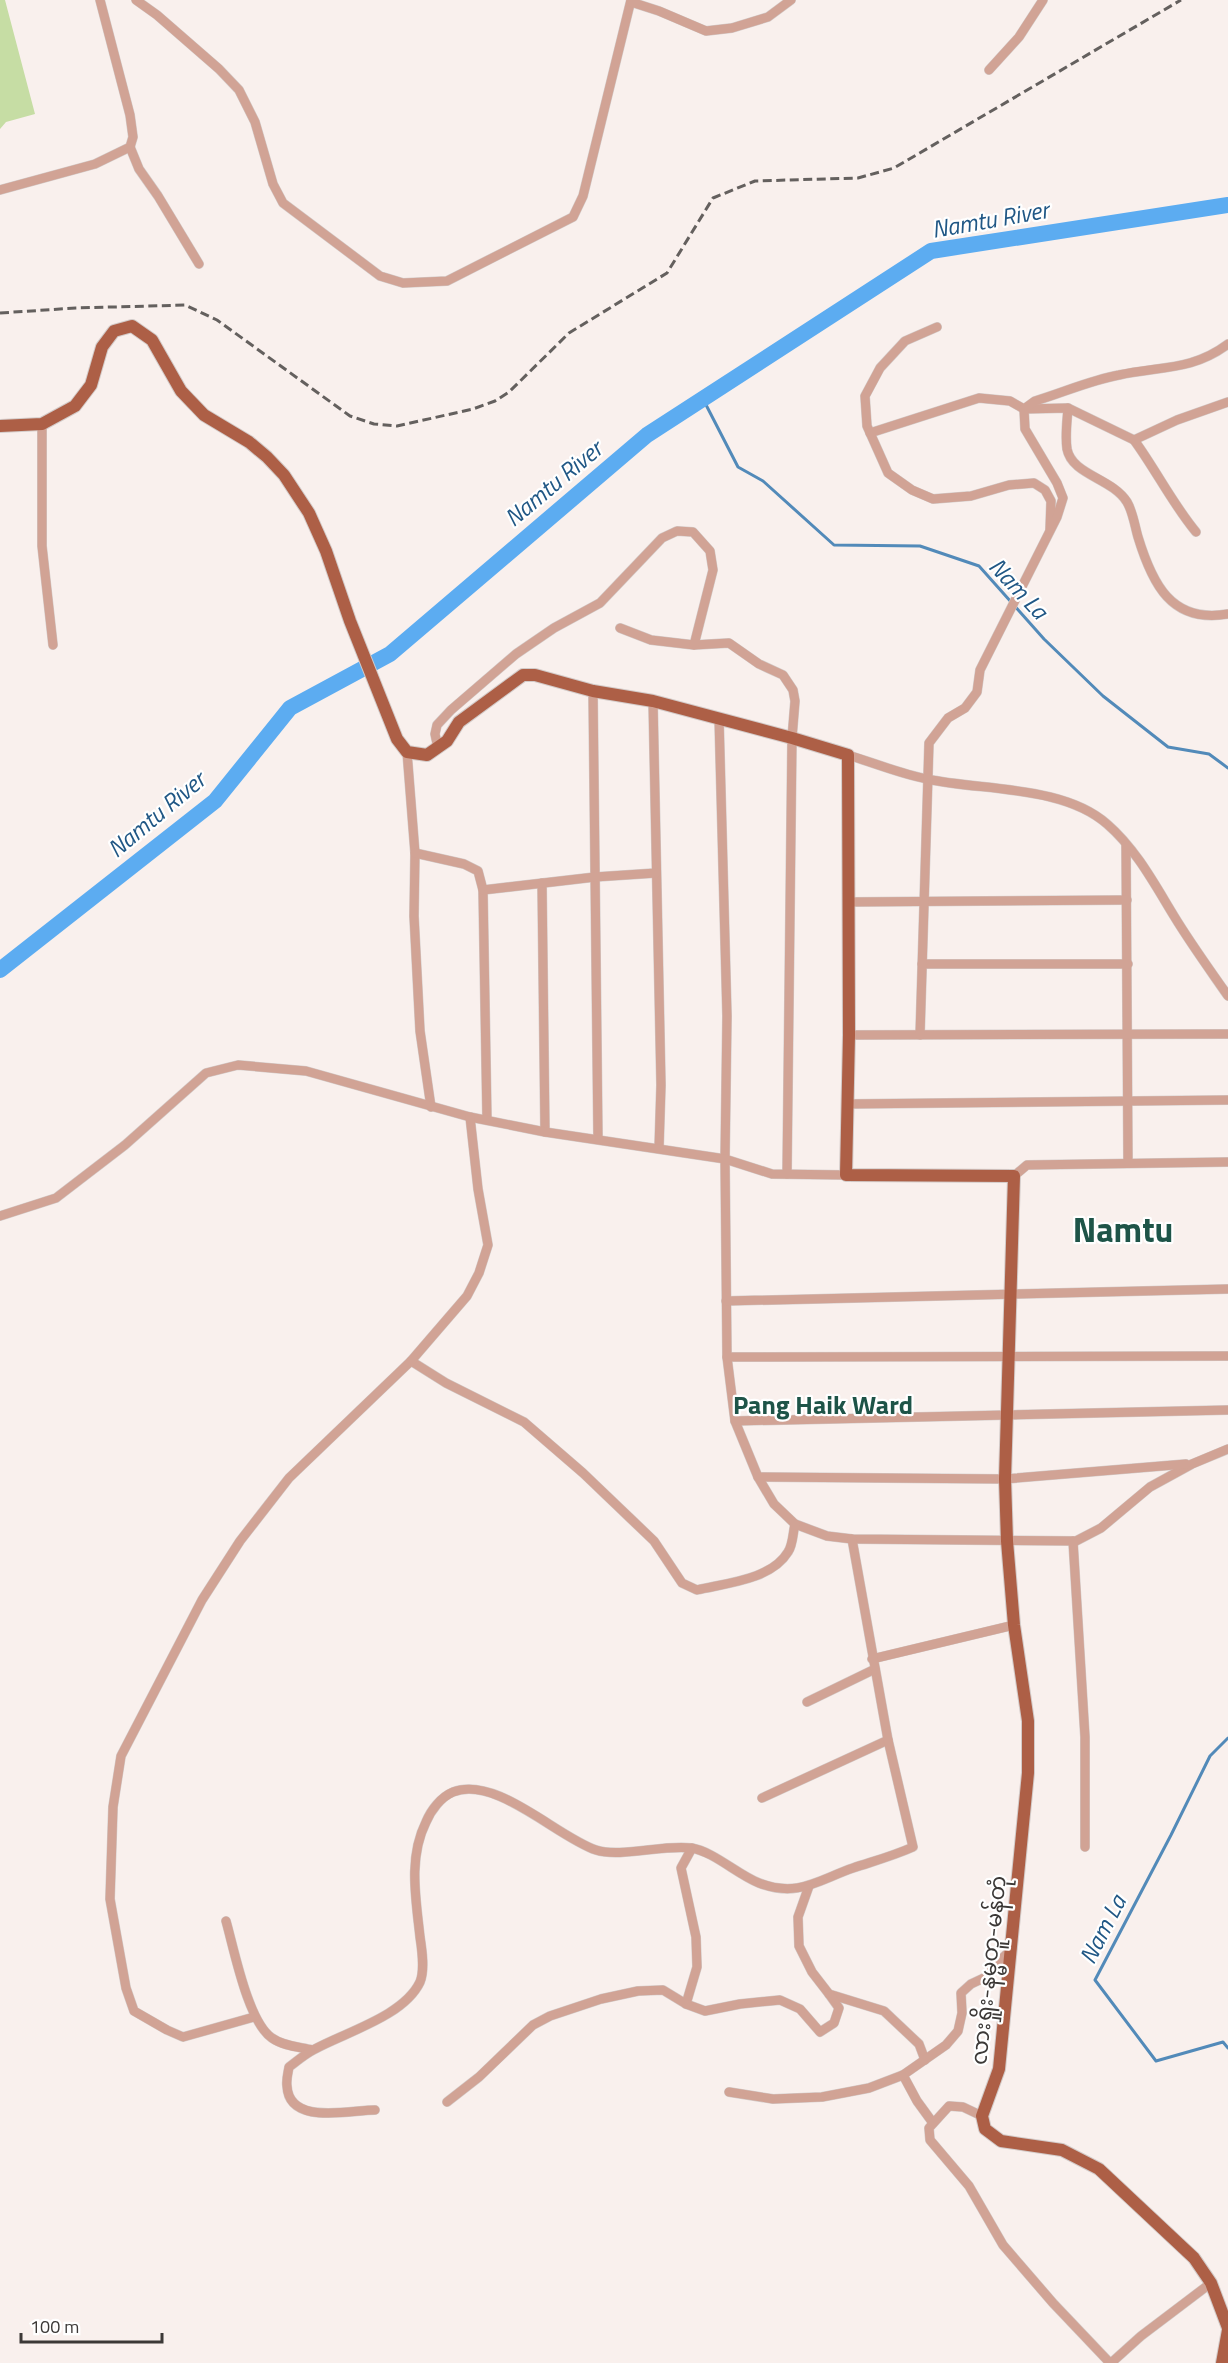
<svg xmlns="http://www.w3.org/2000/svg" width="1228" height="2363" font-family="'Titillium Web','Noto Sans Myanmar',sans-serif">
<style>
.pitch{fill:#c6dda4}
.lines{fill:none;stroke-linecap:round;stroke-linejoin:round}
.stream{stroke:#528ab9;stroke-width:3}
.river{stroke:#5cacf1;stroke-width:16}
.minor-casing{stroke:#d3cbc9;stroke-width:10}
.major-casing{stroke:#d3cbc9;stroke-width:14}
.minor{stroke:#d1a395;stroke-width:9}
.major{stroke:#ad5f46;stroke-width:12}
.rail{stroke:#64605e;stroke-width:3;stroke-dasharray:9 4.5;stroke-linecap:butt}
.labels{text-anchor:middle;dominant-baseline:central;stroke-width:4.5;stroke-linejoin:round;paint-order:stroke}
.street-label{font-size:22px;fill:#3c3937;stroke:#fff}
.water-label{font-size:24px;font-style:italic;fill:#205785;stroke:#fff}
.quarter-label{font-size:26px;font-weight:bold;fill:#1e5448;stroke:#fff}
.town-label{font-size:34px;font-weight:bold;fill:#1e5448;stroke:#fff}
</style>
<rect width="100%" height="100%" fill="#f9f0ed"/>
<path class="pitch" d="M0,0H5L35,114L6,122L0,129Z"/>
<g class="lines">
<g class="stream">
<path d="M703,399L738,467L763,481L834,545L920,546L979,566L1044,639L1103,696L1168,747L1209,754L1228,768"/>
<path d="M1228,1738L1210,1756L1171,1835L1095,1980L1156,2061L1223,2042L1228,2048"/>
</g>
<path class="river" d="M0,970L215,801L290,708L390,654L647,435L931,251L1228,205"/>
<defs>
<g id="minor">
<path d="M136,0L157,15L219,69L239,90L255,122L273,184L283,203L380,276L403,283L447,281L573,217L583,196L631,0"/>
<path d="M631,2L659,11L706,31L732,28L768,17L791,0"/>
<path d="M989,70L1019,37L1043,0"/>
<path d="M130,147L139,169L158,196L199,264"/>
<path d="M0,190L95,164L130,147L133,137L130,115L100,0"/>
<path d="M937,327L905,341L880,368L865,396L867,426L888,473L912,490L933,499L971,496L1009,485L1034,483L1045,490L1051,501L1050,529"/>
<path d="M1068,408C1067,422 1065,436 1067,449C1072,475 1112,478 1127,502C1133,512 1135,527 1138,537C1152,583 1171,624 1228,614"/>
<path d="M42,424V546L53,645"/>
<path d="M870,433L979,398L1010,401L1024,409L1068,408L1134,440"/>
<path d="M1196,532C1172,503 1156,470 1134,440L1177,420L1228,402"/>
<path d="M620,628L651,640L694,645L729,643L759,664L783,675L793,690L795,701L792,738L787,1174"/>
<path d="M593,691L598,1139"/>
<path d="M653,701L661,1085L659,1148"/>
<path d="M719,718L727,1016L725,1159L727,1357L735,1421L758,1477L774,1504L795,1524L827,1536L852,1539L1076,1541L1101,1528L1150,1487L1192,1464L1228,1449"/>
<path d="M438,748L435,734L437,725L451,710L516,654L554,628L600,603L662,538L677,531L693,532L710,551L713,570L694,645"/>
<path d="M407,752L415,853L414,916L420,1031L431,1107"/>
<path d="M848,755C874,763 901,774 927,779C982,791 1063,785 1107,824C1136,849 1155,885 1174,916C1191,944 1210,970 1228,996"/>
<path d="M1126,845L1128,1162"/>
<path d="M415,853L464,864L478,871L483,890L487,1120"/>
<path d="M542,883L545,1132"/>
<path d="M483,890L595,877L656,873"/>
<path d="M848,902L1127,900"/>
<path d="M922,964H1128"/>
<path d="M849,1035L1228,1034"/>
<path d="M920,1035L929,743L948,718L965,708L977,692L980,670L1057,517L1063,498L1057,483L1025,429L1024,409L1035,401C1062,393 1091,380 1119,375C1160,366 1192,371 1228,344"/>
<path d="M847,1104L1228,1100"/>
<path d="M1014,1176L1027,1165L1228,1162"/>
<path d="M0,1216L56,1198L125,1145L206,1073L238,1065L306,1071L470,1117L545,1132L725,1159L772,1174L846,1175"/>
<path d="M726,1301L1228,1289"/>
<path d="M727,1357L1228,1356"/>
<path d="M411,1361L446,1383L524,1422L583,1473L654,1541L682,1583L697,1590C726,1583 771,1580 788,1552C793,1545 793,1532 795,1524"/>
<path d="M735,1421L1228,1410"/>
<path d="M758,1477L1005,1479L1186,1464"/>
<path d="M1073,1541L1085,1737V1847"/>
<path d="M872,1659L1014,1625"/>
<path d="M807,1702L875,1669"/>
<path d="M762,1798L888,1740"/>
<path d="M809,1886L798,1917L799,1946L812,1972L829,1994L884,2011L919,2044L925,2060"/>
<path d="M226,1921C234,1949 248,2022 272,2038C283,2046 299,2047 312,2050"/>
<path d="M686,2004L697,1967L696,1937L681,1868L692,1848"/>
<path d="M254,2017L183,2037L167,2030L134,2011L126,1988L110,1899L113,1807L121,1756L202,1600L240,1541L289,1478L411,1361L467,1296L479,1273L488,1245L478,1189L470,1117"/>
<path d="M903,2075L917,2101L933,2123"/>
<path d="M729,2092L773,2099L822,2097L869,2088L903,2075L946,2045L958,2031L962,2013L961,1993L971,1984L988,1976L993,1967L1012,1949"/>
<path d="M447,2102L479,2077L533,2025L550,2016L601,1999L638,1991L663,1990L686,2004L705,2011L740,2004L780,2000L800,2009L820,2032L834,2023L839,2008L829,1994"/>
<path d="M375,2110C350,2110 289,2126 287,2086C286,2080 288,2073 289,2067C297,2061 305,2054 315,2049C346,2032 404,2016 420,1982C425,1970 422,1950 420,1937C416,1899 408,1858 426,1822C431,1810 441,1797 453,1792C496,1775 557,1837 596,1850C620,1858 665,1844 691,1848C713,1851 738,1875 759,1883C798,1898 818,1880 853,1868C874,1861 893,1856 913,1847L888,1740L852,1539"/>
<path d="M982,2116L963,2107L949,2106L929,2128L930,2140L969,2186L1003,2245L1053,2303L1110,2363"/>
<path d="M1111,2363L1141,2336L1211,2283"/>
</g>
<g id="major">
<path d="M0,426L42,424L75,406L91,385L102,347L114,331L132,326L152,340L181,391L204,415L249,442L267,457L284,475L309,513L326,551L350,621L397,739L407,752L427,755L447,741L459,722L523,675H535L593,691L653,701L792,738L848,755L849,1035L846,1175L1014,1176L1005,1479L1007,1541L1014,1625L1028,1721V1773L999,2069L982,2116L985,2129L1001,2141L1062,2150L1099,2169L1194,2258L1211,2283L1228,2328"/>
<path d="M1222,2363L1228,2330"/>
</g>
</defs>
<use href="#minor" class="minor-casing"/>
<use href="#major" class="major-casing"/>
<use href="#minor" class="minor"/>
<use href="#major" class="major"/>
<path class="rail" d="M0,313L76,308L185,305L217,320L350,416L374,424L397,426L473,409L495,401L509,392L569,333L667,273L713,198L755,181L858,178L894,168L1181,0"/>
</g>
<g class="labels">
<g class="street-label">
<text transform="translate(988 1970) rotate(-84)">လားရှိုး-နမ္မတူ-မန်တုံ</text>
</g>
<g class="water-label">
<text transform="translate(990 219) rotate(-10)">Namtu River</text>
<text transform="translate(553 483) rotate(-40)">Namtu River</text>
<text transform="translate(1019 588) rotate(47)">Nam La</text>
<text transform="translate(156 814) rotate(-40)">Namtu River</text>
<text transform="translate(1102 1929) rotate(-63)">Nam La</text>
</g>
<g class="quarter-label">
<text x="823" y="1404">Pang Haik Ward</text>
</g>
<g class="town-label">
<text x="1123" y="1229">Namtu</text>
</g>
</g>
<path d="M21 2333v9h141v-9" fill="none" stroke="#3c3937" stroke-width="3"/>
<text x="30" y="2333" font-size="18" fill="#3c3937" stroke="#ffffff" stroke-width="4.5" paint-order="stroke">100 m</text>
</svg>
